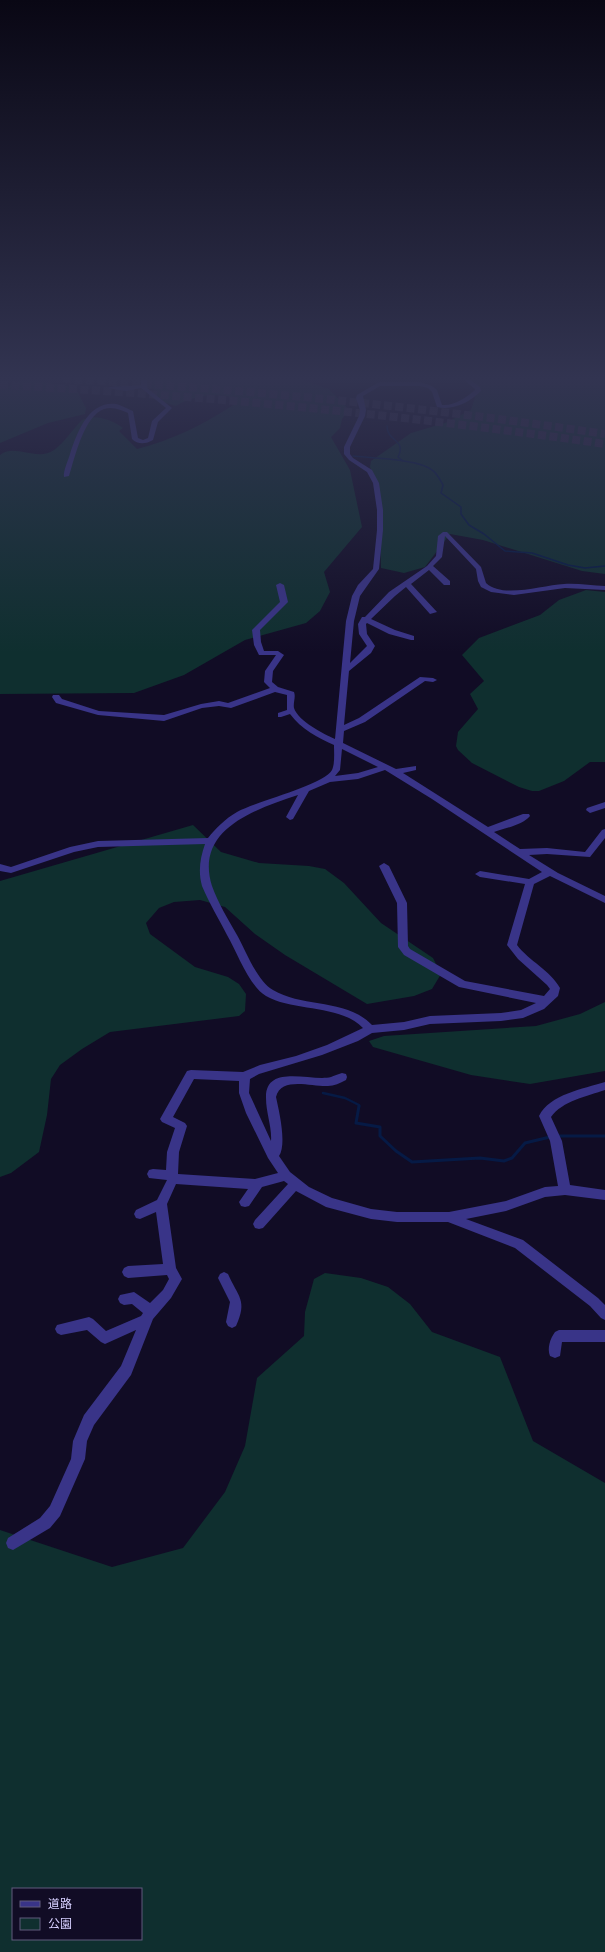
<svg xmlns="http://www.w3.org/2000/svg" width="605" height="1952" font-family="Quicksand,'Noto Sans JP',sans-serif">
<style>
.green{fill:#0f2f2f;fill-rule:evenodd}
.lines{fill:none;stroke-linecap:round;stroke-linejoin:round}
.stream-far2{stroke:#061a45;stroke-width:1.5}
.stream-far1{stroke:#061a45;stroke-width:2.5}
.stream{stroke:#061a45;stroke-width:3}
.highway-tunnel{stroke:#2f2946;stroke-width:8;stroke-dasharray:8 3.5;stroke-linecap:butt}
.minor{fill:#393488;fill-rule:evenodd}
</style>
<rect width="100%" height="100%" fill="#110c25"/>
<g class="green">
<path d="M147,379H299L329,389L349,410L342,419L340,428L331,437L350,470L362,527L324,572L330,592L320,611L306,623L245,640L184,675L134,693L0,694V455C14,443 37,462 54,450C64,443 73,429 82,420C95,413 113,420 123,428L119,431L137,449C173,440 204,424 235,404L228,396C210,394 192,396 176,406L160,401L154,390L146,387Z"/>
<path d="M466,379H605V574L582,571L483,540L450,534L425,567L404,573L381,568L379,493L370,467L371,461L411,433L445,423L471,410C476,395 479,390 466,379Z"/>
<path d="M28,380L75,387L86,408L85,414L48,423L0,443V388H7L12,383Z"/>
<path d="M586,590L605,592V762H590L564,781L539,791H532L519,787L472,763L458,750L456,746L458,732L478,709L470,694L484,681L462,655L479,638L540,615L559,600Z"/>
<path d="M193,825L221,852L259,863L309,866L325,869L344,883L381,923L433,958L441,974L432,989L414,996L367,1004L285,955L255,934L225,907L200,900L174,902L159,908L146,923L150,934L195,967L228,977L239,984L246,994L245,1011L239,1016L110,1032L82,1049L60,1065L51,1079L47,1115L39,1152L11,1173L0,1177V881Z"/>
<path d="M605,1002V1071L530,1084L471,1075L373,1047L369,1041L384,1036L536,1026L580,1014Z"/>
<path d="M325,1273L361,1278L388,1287L410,1304L432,1332L500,1357L533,1441L605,1483V1952H0V1530L112,1567L183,1548L225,1492L245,1446L257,1378L304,1336L305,1312L314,1279ZM13,1889H141V1939H13Z"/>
</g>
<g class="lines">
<g class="stream-far2">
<path d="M387,426C387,442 407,439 398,457L403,461"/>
<path d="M353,456C371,458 419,459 432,470C437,473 440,480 443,485L441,493L461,507V514L469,525L484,534L505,551L532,553L568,565L585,568L605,566"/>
</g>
<path class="stream-far1" d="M323,1093L345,1098L359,1105V1107"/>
<g class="stream">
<path d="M359,1106L356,1123L380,1127V1136L396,1151L412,1162L480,1158L504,1161L512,1158L525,1143L550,1137"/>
<path d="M557,1136H605"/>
</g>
<g class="highway-tunnel">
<path d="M63,379C245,389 425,407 605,434"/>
<path d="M0,385C203,395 404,415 605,444"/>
</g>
<g class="minor">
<path d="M141,379H147V388L172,408L158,422L153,440C146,444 138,445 132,439L128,413C121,410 113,406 104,409C84,416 75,457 69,476L64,477C63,471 68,461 70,454C77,433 88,401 116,404C121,405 128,409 133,411L138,438L143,440L148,438L152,421L166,408L141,388L126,391L108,388C111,386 135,386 141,385Z"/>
<path d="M463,379H469L480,387L481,391C470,402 453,411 437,407L432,392L428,388L420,386H380L363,396L366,410L365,416L350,447V454L353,458L372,470L379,483L383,510V530L379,569L360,596L354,621L350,663L367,646L359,634L358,624L362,617H365L389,592L427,566L436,556L438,536L443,532H447L481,567L486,583C503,599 542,585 564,584C578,583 592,586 605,586V590L565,588L514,595L491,592L481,587L478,581L476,569L445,536L442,557L433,566L450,581V585H444L429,570L411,584L437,612L430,614L406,587L395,596L371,619L395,630L414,636V640H411L389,634L367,623L366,624L367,634L375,646L371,653L349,671L344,725L359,718L420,677L433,678L437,680L433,682L425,681L365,722L344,731L343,743L396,769L416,766V770L403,773L488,827L523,814H529L530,816C523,825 505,828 494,832L520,849L547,848L585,852L602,830L605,829V838L590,857L547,854L529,855L558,873L605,896V903L550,876L534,884L517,945C529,961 550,970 560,988L558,996L544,1009L523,1018L501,1021L430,1024L404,1030L372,1033L358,1041L322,1055L259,1074L250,1079L249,1093L271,1141C272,1127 266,1113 266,1098C265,1063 312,1082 331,1077C334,1076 338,1074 342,1073L346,1074L347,1077L346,1080C340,1083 334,1086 328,1086C312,1087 281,1076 276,1097C279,1111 287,1144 279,1156L290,1172L309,1187L332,1198L371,1209L397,1212H449L506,1201L545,1187L558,1186L550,1141L539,1116C550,1094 583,1089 605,1082V1090C588,1096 562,1101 551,1117L562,1141L570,1185L605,1190V1200L565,1195L545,1197L506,1211L466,1219L523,1240L598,1298L605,1305V1320L601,1318L590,1306L515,1248L448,1222H397L371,1219L326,1207L296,1191L263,1228L259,1229L255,1228L253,1224L255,1220L288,1184L284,1181L262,1187L249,1206L245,1207L241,1206L239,1202L248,1189L176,1184L167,1204L176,1268L182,1279L171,1298L153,1319L131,1375L94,1425L87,1441L85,1459L60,1516L50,1528L13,1550L8,1548L6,1543L8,1538L40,1518L50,1506L71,1459L73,1441L84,1415L121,1366L136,1330L105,1344L101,1342L87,1330L61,1335L57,1333L55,1329L57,1325L89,1317L93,1319L106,1331L141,1316L143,1313L132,1304L124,1305L120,1303L118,1299L120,1295L134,1292L150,1303L163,1290L169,1279L167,1275L128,1278L124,1276L122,1272L124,1268L128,1266L163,1264L156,1212L140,1219L136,1218L134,1214L136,1210L157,1200L167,1180L149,1178L147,1174L149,1170L153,1169L166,1170L167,1152L175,1128L162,1122L160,1119L187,1071L191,1070L243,1072L260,1065L296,1056L327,1045L363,1028C340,1004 294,1012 266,996C249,986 237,952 227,935C219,919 209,903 202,886C198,872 200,858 205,844L98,847L74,852L11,873L0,871V864L11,867L70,847L98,841L208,838C216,828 225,819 237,812C257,801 324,785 332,770C335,764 334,752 334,745C318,738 301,729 290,714L281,717H278V713L287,710V695L275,692L231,708L219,706L202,708L164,721L98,715L56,703L52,697L53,695H59L62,699L99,711L164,715L201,704L219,701L228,703L270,688L264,682L265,671L276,655H259L254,645L252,630L280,602L276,585L280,583L284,585L288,602L260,630L261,642L264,651H278L284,655L273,671L272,682L278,687L294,692C296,697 293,703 294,708C298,721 324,734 335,739L346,621L352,596L358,585L373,569L377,530V510L373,483L367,472L349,460L344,454V447L359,416L360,410L356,398L357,395L379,382H420L432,386L437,390L442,405C454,406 466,398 475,390V389ZM342,749L378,767L358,773L335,776L340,770ZM385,770L432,799L542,872L529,879L480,871L475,874L480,877L525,884L507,945L518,959L547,985L550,989L544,996L465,981L410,949L408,946L407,903L389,866L384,863L379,866L397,903L398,947L404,955L459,987L536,1003L521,1010L501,1013L430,1016L404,1022L372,1025C346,998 303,1008 273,990C257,981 246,951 237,935C228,919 218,903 212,886C194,829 256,809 298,795L286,817L290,820L293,819L309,791L330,782L358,779ZM194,1079L239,1081V1093L246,1113L268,1158L278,1173L255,1179L178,1174L179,1152L187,1126L185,1123L173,1117Z"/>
<path d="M605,802V808L590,813L586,810L587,808Z"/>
<path d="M224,1272L228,1274C238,1297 248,1300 236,1326L232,1328L228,1326L226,1322L230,1302L218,1278L220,1274Z"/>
<path d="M559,1330H605V1342H562L560,1356L555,1358L550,1356C547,1348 550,1339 555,1332Z"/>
</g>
</g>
<linearGradient id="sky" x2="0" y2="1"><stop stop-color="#090714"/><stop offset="0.58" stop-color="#323451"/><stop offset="1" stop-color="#323451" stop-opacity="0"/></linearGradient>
<rect width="605" height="652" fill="url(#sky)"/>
<rect x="12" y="1888" width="130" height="52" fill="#110c25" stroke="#605a7c"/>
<rect x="20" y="1901" width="20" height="6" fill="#393488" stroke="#605a7c"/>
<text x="48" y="1908" font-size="12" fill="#d7d0ff">道路</text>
<rect x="20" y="1918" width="20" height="12" fill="#0f2f2f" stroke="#605a7c"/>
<text x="48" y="1928" font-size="12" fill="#d7d0ff">公園</text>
</svg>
